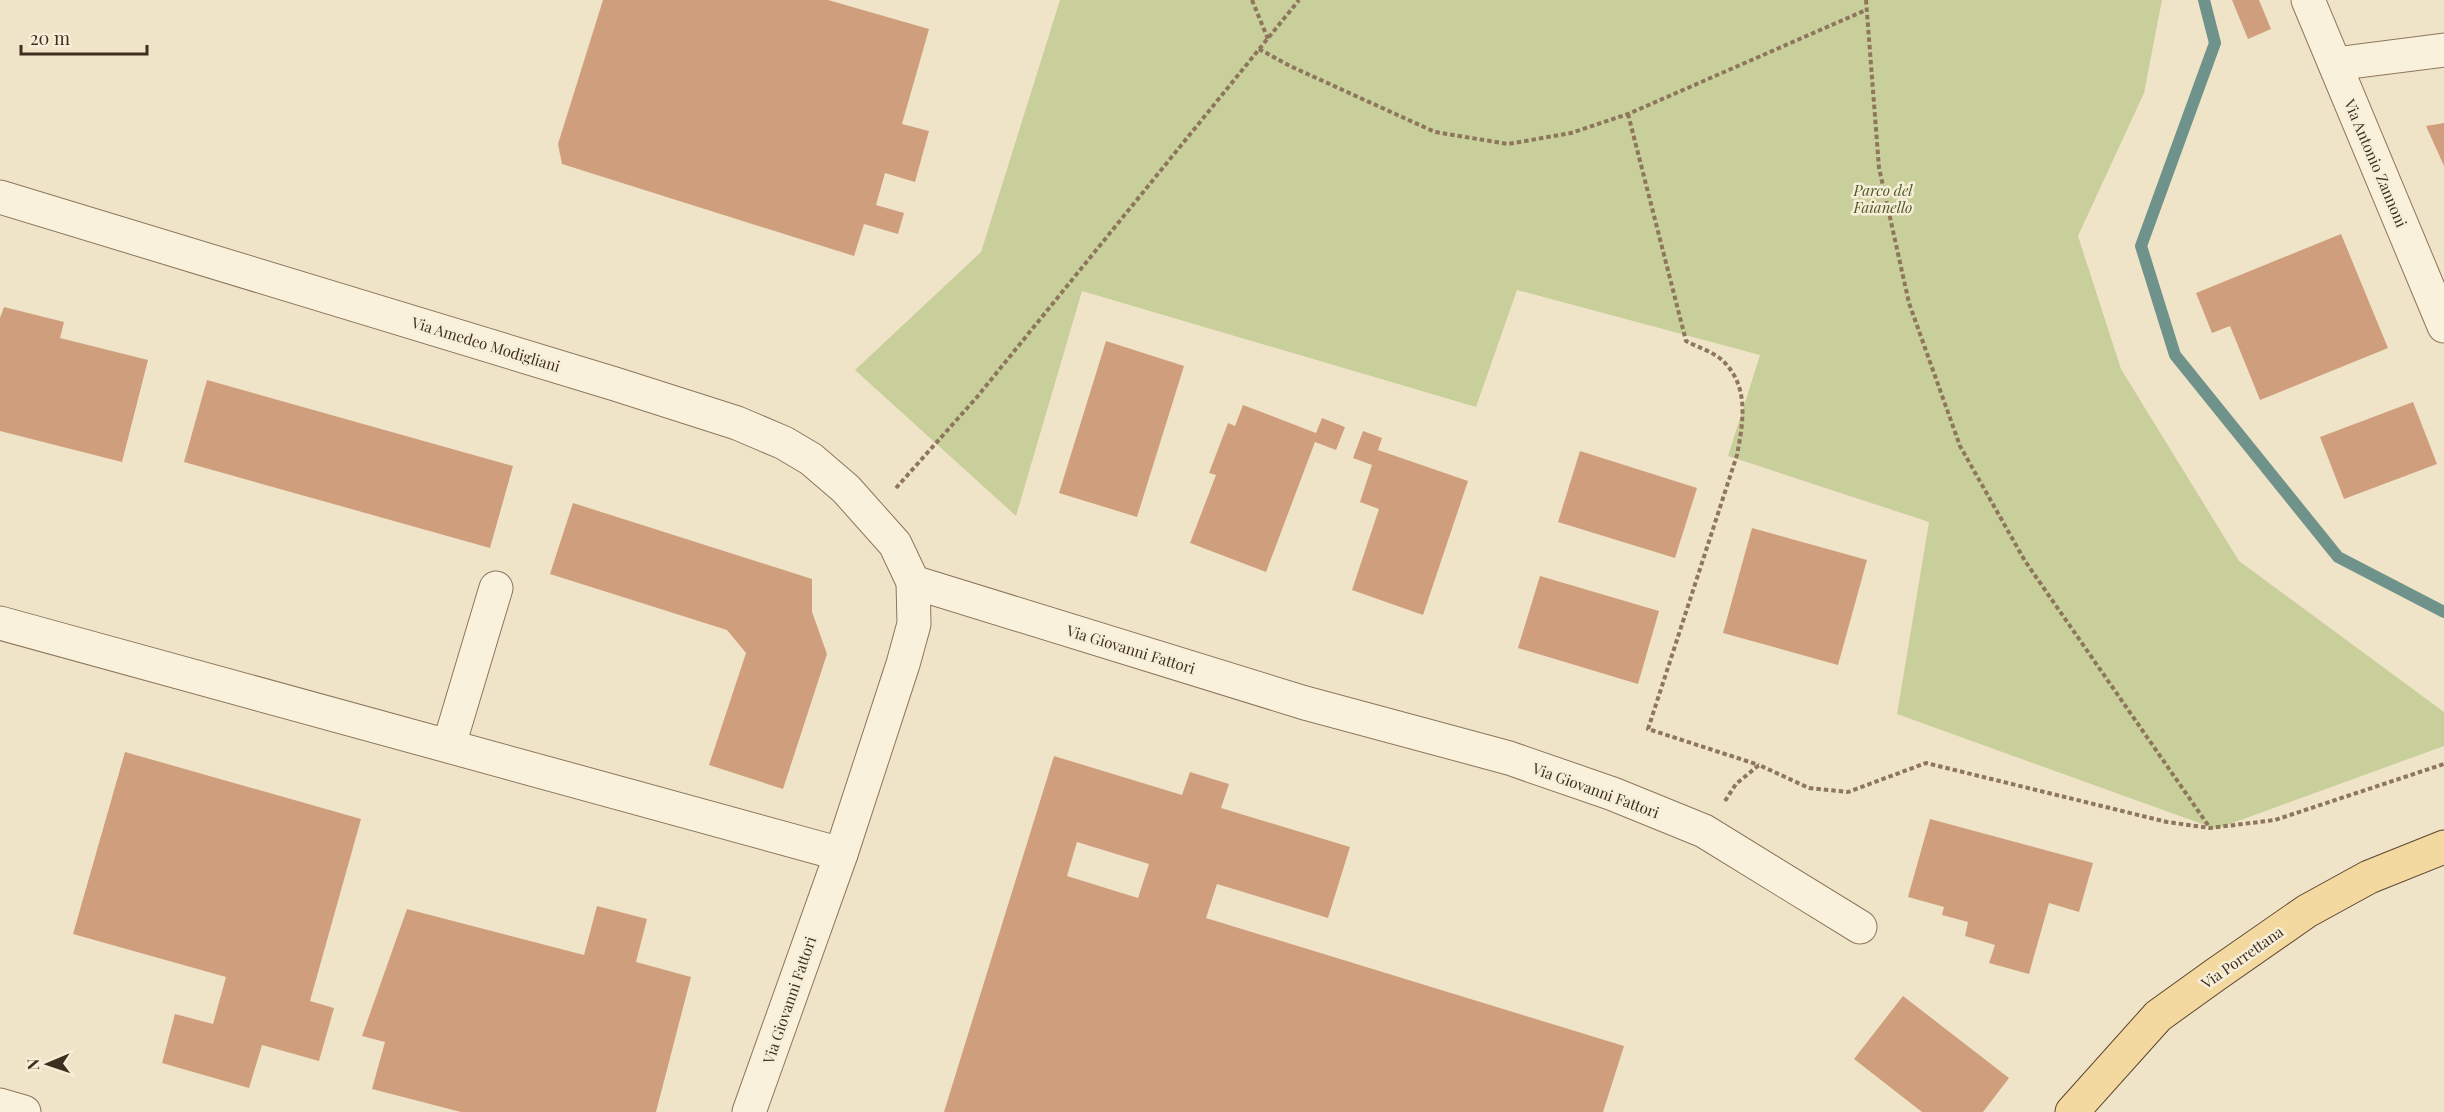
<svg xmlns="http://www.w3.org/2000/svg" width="2444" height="1112" font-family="'Playfair Display',serif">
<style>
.green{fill:#c9cf9b}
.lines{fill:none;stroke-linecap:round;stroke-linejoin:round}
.stream{stroke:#6f938a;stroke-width:12}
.building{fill:#cf9f7d;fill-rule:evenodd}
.minor-casing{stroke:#8d765c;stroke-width:35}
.primary-casing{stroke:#5b4430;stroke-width:35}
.path{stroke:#8d765c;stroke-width:4;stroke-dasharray:4.5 3;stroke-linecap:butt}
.minor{stroke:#faf1dc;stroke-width:33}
.primary{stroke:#f3d9a0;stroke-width:33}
.labels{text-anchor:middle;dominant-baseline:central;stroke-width:5;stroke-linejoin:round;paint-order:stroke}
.street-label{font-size:15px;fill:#3d2e20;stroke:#f7eed8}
.park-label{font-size:15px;font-style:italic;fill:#4d5a26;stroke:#f7eed8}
</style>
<rect width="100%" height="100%" fill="#f0e4c8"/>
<path class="green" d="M1060,0H2162L2144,93L2078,236L2121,369L2239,561L2444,712V746L2216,829L1897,714L1929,522L1728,456L1760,355L1517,290L1476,407L1082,291L1016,516L855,370L981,252Z"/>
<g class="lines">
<path class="stream" d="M2204,0L2215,43L2141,246L2175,355L2338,557L2444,612"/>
</g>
<g class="building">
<path d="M603,0H828L929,29L902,124L929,131L915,182L885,173L876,205L904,213L898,234L864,224L854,256L562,164L558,144Z"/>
<path d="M2232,0H2259L2271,29L2248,39Z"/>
<path d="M2444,123V166L2426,126Z"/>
<path d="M2341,234L2388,348L2260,400L2230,326L2212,333L2196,293Z"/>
<path d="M4,307L64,322L60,338L148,360L122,462L0,431V318Z"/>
<path d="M1106,341L1184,366L1137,517L1059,493Z"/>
<path d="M207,380L513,466L490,548L184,462Z"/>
<path d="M2413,402L2437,464L2344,499L2320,437Z"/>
<path d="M1243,405L1316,433L1322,418L1345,427L1336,450L1315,442L1266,572L1190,543L1216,475L1209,473L1228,423L1235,426Z"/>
<path d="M1363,431L1382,438L1378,450L1468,481L1423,615L1352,590L1379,509L1360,502L1372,465L1353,458Z"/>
<path d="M1580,451L1697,488L1675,558L1558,522Z"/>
<path d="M573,503L812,579V612L827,654L783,789L709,765L746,653L727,630L550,574Z"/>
<path d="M1752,528L1867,560L1838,665L1723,633Z"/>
<path d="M1540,576L1659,611L1638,684L1518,648Z"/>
<path d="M125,752L361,819L310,1001L334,1008L319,1061L262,1045L249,1088L162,1063L175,1014L213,1024L226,977L73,934Z"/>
<path d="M1054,756L1182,795L1190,772L1229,784L1221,808L1350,847L1328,918L1217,884L1206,918L1624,1046L1603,1112H944ZM1077,842L1149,864L1138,898L1067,876Z"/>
<path d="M1930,819L2093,863L2079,912L2049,903L2029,974L1989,963L1995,945L1965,936L1968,922L1942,915L1944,907L1908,897Z"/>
<path d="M597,906L647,919L636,962L691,977L656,1112H461L372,1089L385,1042L362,1036L407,909L584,955Z"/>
<path d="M1903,996L2009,1078L1983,1112H1922L1854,1059Z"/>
</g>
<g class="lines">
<defs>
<g id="minor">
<path d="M2308,0L2444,326"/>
<path d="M2335,64L2444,50"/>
<path d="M0,197L615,384L737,423L784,443L811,459L846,489L895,544L913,582"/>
<path d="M0,623L841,854"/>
<path d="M449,745L496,588"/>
<path d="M0,1105L24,1112"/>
<path d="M749,1112L841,854L903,664L914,624L913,582L1305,703L1509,758L1613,794L1704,831L1860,927"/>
</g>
<path id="primary" d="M2072,1112L2158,1016L2215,975L2307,911L2369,877L2444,847"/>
</defs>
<use href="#minor" class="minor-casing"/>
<use href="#primary" class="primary-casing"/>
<g class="path">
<path d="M1252,0L1268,39"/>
<path d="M1866,0L1879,168L1909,303L1960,446L2025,561L2210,828"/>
<path d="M1259,49L1290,66L1435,132L1508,144L1571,133L1628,114L1866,10"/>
<path d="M1628,114L1686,341C1697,347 1714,352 1723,361C1750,387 1743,423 1737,455L1648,729L1759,765"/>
<path d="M896,488L977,397L1299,0"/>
<path d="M1725,801L1736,784L1759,765L1809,788L1848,792L1926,763L2167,822L2210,828L2275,820L2444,764"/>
</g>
<use href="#minor" class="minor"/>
<use href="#primary" class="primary"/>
</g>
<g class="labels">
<g class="street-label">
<text transform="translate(2376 163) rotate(67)">Via Antonio Zannoni</text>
<text transform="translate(486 344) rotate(17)">Via Amedeo Modigliani</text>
<text transform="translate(1131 649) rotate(17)">Via Giovanni Fattori</text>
<text transform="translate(1596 790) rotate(20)">Via Giovanni Fattori</text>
<text transform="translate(2242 957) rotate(-35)">Via Porrettana</text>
<text transform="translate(789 1000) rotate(-71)">Via Giovanni Fattori</text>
</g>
<g class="park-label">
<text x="1883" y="190">Parco del<tspan x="1883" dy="17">Faianello</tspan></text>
</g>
</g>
<g transform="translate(48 1064) rotate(268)" stroke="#f7eed8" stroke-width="4.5" paint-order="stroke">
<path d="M0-4.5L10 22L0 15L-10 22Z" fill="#3d2e20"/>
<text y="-9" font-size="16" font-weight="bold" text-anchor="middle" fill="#3d2e20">N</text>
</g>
<path d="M21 45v9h126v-9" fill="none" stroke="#3d2e20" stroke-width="3"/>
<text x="30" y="45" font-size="18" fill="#3d2e20" stroke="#f7eed8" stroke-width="4.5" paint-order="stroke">20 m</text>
</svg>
